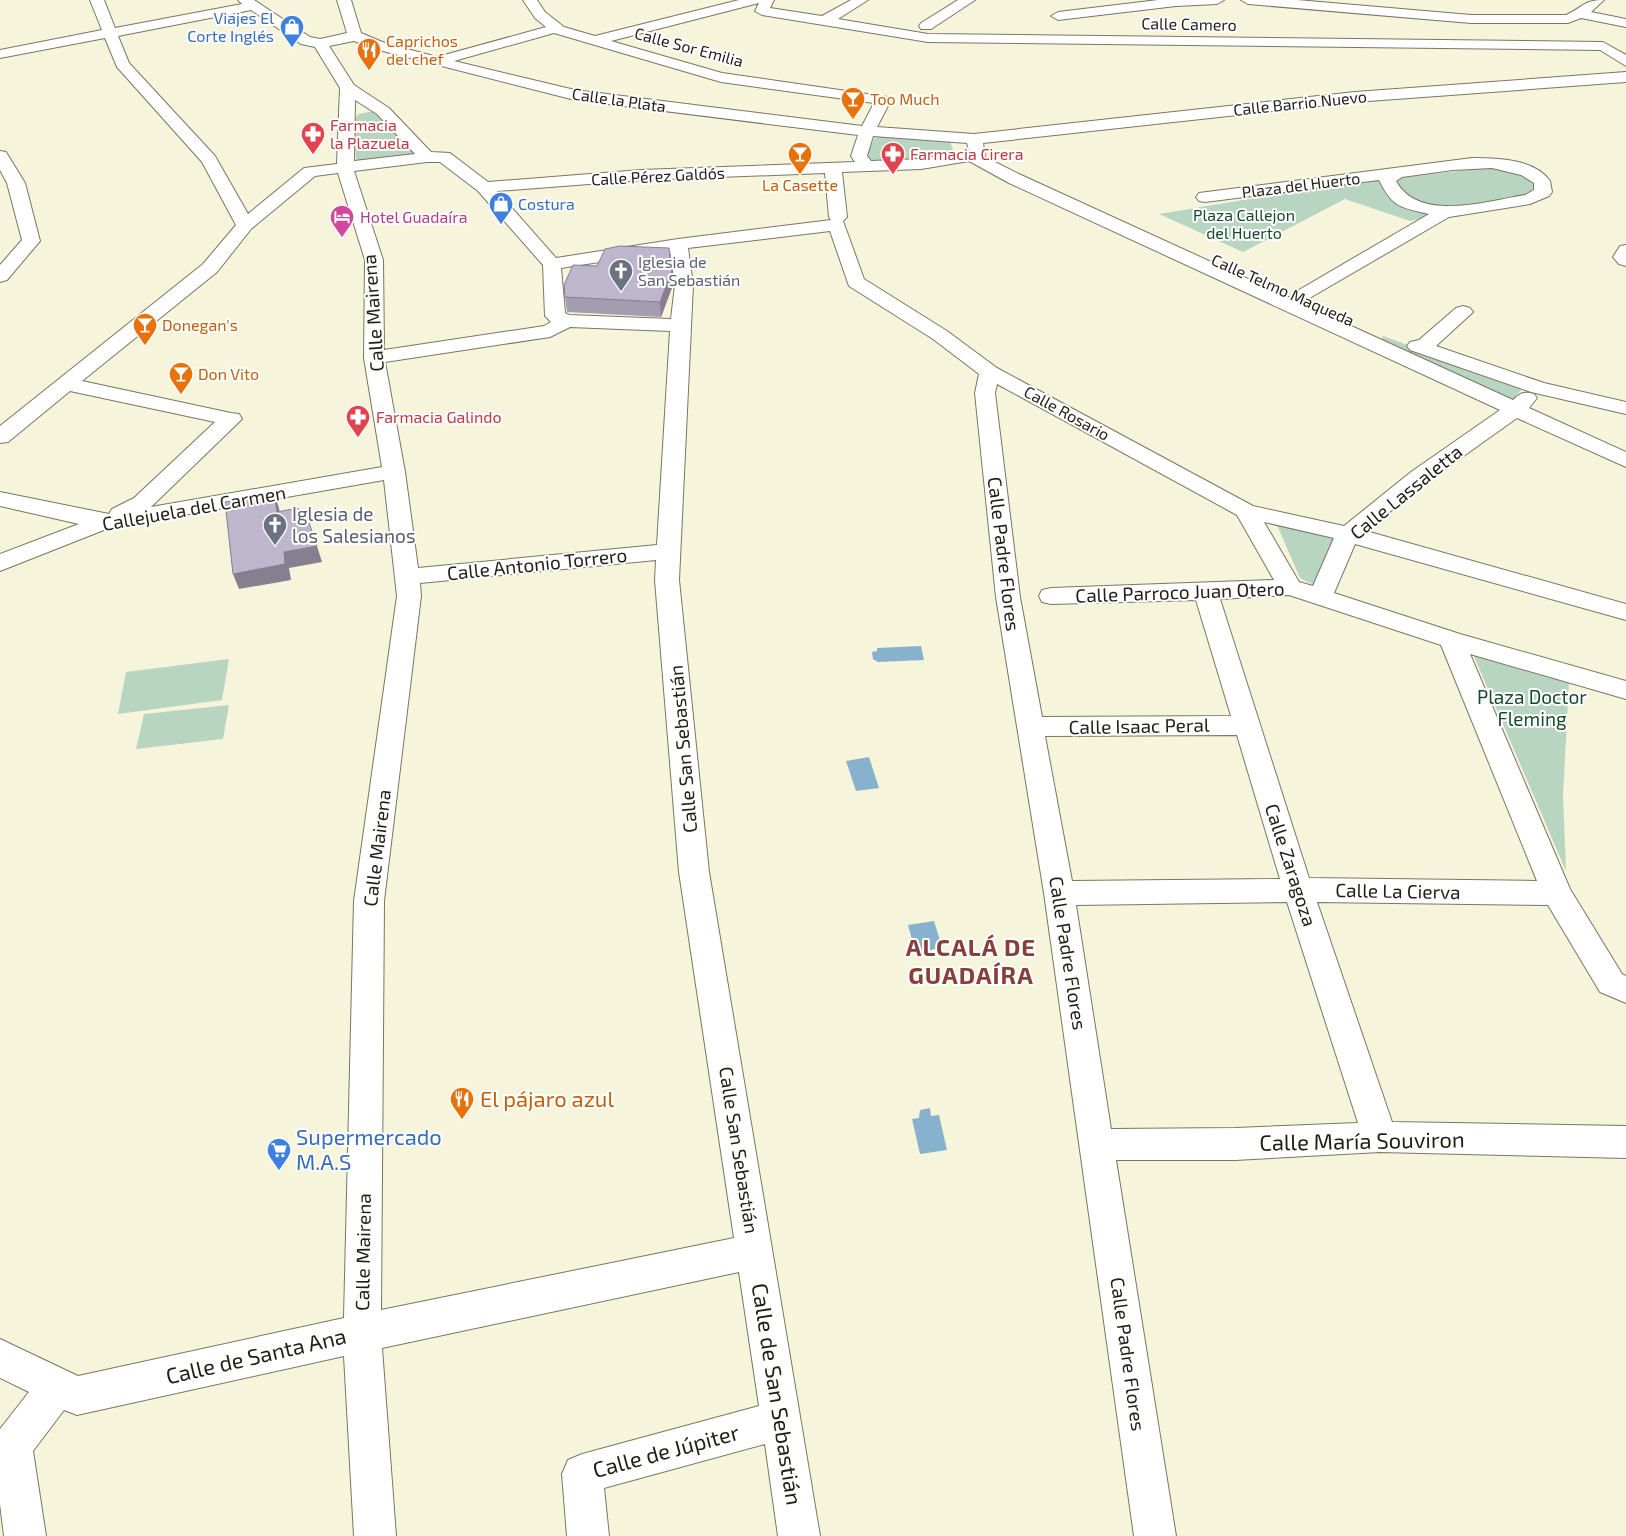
<svg xmlns="http://www.w3.org/2000/svg" width="1626" height="1536" font-family="'Exo 2',sans-serif">
	<rect width="100%" height="100%" fill="#f7f4dc"/>
	<g fill="#b8d5c2">
		<path d="M368,112H375L417,152L411,157L361,162L356,159L354,119L359,114Z"/>
		<path d="M881,135L950,141L955,156L945,160L871,162L865,158L874,139Z"/>
		<path d="M1500,166L1532,178L1538,194L1410,221L1345,199L1243,252L1159,214L1316,188Z"/>
		<path d="M1383,336L1524,387L1510,402L1380,344Z"/>
		<path d="M1277,525L1334,538L1314,585L1300,578Z"/>
		<path d="M1473,654L1569,683L1563,796L1566,871Z"/>
		<path d="M229,659L222,700L118,714L126,672Z"/>
		<path d="M229,705L223,739L136,749L144,714Z"/>
	</g>
	<g fill="#86b2cd">
		<path d="M921,646L924,660L878,662L873,659L872,652L877,651V648Z"/>
		<path d="M869,757L879,788L856,791L846,761Z"/>
		<path d="M934,921L942,947L916,954L908,925Z"/>
		<path d="M930,1108L931,1116L939,1115L947,1150L920,1154L912,1119L919,1118L920,1110Z"/>
	</g>
	<g fill="none" stroke-linecap="round" stroke-linejoin="round">
		<defs>
			<g id="minor">
				<path d="M90,0H104L115,28L242,4L238,0H254L310,37L320,39L347,33L337,0H351L361,33L385,43L437,57L546,27L535,18L523,0H537L545,12L564,27L595,36L739,0H774L770,8L822,16L851,0H868L838,19L928,34L1603,42L1626,55V66L1600,50L928,42L762,15L755,11L759,3L611,41L722,73L888,97L891,100L877,127L974,134L1355,92L1626,72V82L1355,102L983,143L985,157L1021,175L1290,298L1292,294L1429,214C1400,207 1393,208 1379,180L1205,202L1199,201L1196,197L1199,193L1472,158C1497,158 1535,159 1550,181L1552,192L1549,196L1530,204L1449,217L1301,303L1513,400C1520,393 1524,391 1534,394L1537,398L1529,408L1626,452V467L1517,418L1427,482L1366,531L1626,604V620L1355,544L1334,593L1460,634L1626,681V699L1470,654L1570,889L1622,974L1626,976V1003L1600,992L1548,905L1317,902L1392,1122L1626,1126V1158L1380,1152L1235,1160H1116L1176,1536H1134L1044,893L996,597L975,393L979,374L933,339L849,286L830,231L688,248L693,285L679,580L709,872L820,1536H778L765,1444L604,1488L609,1536H567L562,1474L568,1460L582,1454L759,1406L739,1272L382,1348L396,1536H354L344,1356L77,1415L64,1410L33,1451L46,1536H4L0,1504V1429L29,1392L0,1378V1339L78,1376L344,1318L354,901L397,596L384,480L109,528L0,571V554L79,524L0,506V492L109,514L112,509L134,498L215,422L70,391L8,442L0,443V426L203,264L236,225L202,162L117,67L105,38L0,58V50L102,30ZM251,10L301,44L315,47L340,88L337,164L304,168L248,214L215,156L129,63L118,36ZM554,33L721,82L874,103L862,126L575,90L454,61ZM354,41L375,49L575,100L858,135L851,156L855,162L641,170L488,182L450,153L431,152L389,108L354,85L329,46ZM355,100L377,114L415,154L354,161ZM873,136L967,143L969,151L921,159L871,161L867,156ZM969,161L1009,183L1500,410L1411,472L1344,526L1253,506L997,368L947,331L864,279L843,221L847,217L842,172L921,169ZM427,162H440L478,191L543,265L545,316L551,322L544,326L384,350L383,260L354,171ZM1492,168L1521,175L1534,183V190L1525,195C1487,201 1419,223 1396,181L1402,177L1453,170ZM338,173L365,260L364,358L382,467L151,507L242,419L239,414L231,413L82,381L217,272L251,229L315,176ZM825,173L829,217L831,220L678,239L556,258L497,191L641,180ZM670,251L675,285L671,319L569,315L565,313L561,268ZM570,327L670,331L657,545L418,568L405,472L385,362L550,337ZM997,384L1237,515L1274,580L1051,588L1042,590L1039,596L1042,602L1051,604L1196,600L1231,716L1042,717L1020,597L995,393ZM1264,522L1334,538L1313,586L1299,582ZM656,560L655,580L679,872L734,1238L381,1310L384,901L421,596L420,583ZM1289,595L1441,645L1537,881L1309,878L1220,599ZM1237,735L1280,879L1072,881L1045,736ZM1287,902L1358,1123L1235,1128L1111,1129L1076,905Z"/>
				<path d="M958,0H975L931,29H921L919,26L921,23Z"/>
				<path d="M1158,0H1224L1217,4L1176,6L1058,20L1051,16L1058,12Z"/>
				<path d="M1241,0H1297L1471,15H1566C1584,7 1583,0 1604,0L1591,12L1626,19V27L1581,18L1568,23H1471L1248,4Z"/>
				<path d="M0,151L6,152L25,183L40,241L7,280L0,282V265L22,240L7,183L0,170Z"/>
				<path d="M1626,245V266L1619,264L1613,257L1620,246Z"/>
				<path d="M1463,306L1470,308L1473,312L1436,346L1544,383L1626,402V414L1531,392L1410,350L1407,346L1410,342L1419,340L1456,308Z"/>
			</g>
		</defs>
		<use href="#minor" stroke="#7a7661" stroke-width="2"/>
		<use href="#minor" fill="#fff" fill-rule="evenodd"/>
	</g>
	<path fill="#a39daf" d="M597,266L672,271L673,285L661,317L567,312L565,297Z"/>
	<g fill="#857f8f">
		<path d="M672,271L673,285L661,317L660,302Z"/>
		<path d="M274,493L279,508L282,527L277,512Z"/>
		<path d="M317,546L322,562L289,568L291,580L239,589L233,574L284,552Z"/>
	</g>
	<g fill="#beb6cc" stroke="#857f8f">
		<path d="M620,246L669,248L672,271L660,302L565,297L564,285L573,265L597,266L605,249Z"/>
		<path d="M274,493L277,512L298,508L299,515L306,514L317,546L284,552L285,564L233,574L225,502Z"/>
	</g>
	<defs>
		<symbol id="shop-pin" viewBox="-11 -11 22 30"><path d="M0 17L-7.5 6A9.5 9.5 0 1 1 7.5 6Z" fill="#3f7fe0" stroke="#fff"/><path d="M-5-2.5h2.3a2.7 3.5 0 0 1 5.4 0H5L5.5 6h-11ZM-1.5-2.5h3a1.5 2.3 0 0 0-3 0Z" fill="#fff"/></symbol>
		<symbol id="restaurant-pin" viewBox="-11 -11 22 30"><path d="M0 17L-7.5 6A9.5 9.5 0 1 1 7.5 6Z" fill="#e8710a" stroke="#fff"/><path d="M-5-6h1v4h1v-4h1v4h1v-4h1v5L-1.5 .5V6h-2V.5L-5-1ZM5-6V6H3V1.5H1.5Q1.5-4 5-6Z" fill="#fff"/></symbol>
		<symbol id="bar-pin" viewBox="-11 -11 22 30"><path d="M0 17L-7.5 6A9.5 9.5 0 1 1 7.5 6Z" fill="#e8710a" stroke="#fff"/><path d="M-6-5H6L.8 .8V4.5H3.5V6h-7V4.5H-.8V.8Z" fill="#fff"/></symbol>
		<symbol id="pharmacy-pin" viewBox="-11 -11 22 30"><path d="M0 17L-7.5 6A9.5 9.5 0 1 1 7.5 6Z" fill="#e0444e" stroke="#fff"/><path d="M-2-6h4v4h4v4h-4v4h-4v-4h-4v-4h4Z" fill="#fff"/></symbol>
		<symbol id="hotel-pin" viewBox="-11 -11 22 30"><path d="M0 17L-7.5 6A9.5 9.5 0 1 1 7.5 6Z" fill="#d1479c" stroke="#fff"/><path d="M-6-4.5h1.5V1H6V5H4.5V3h-9V5H-6ZM-4 0a1.8 1.8 0 1 1 3.6 0ZM.5 0V-2.5h3Q6-2.5 6 0Z" fill="#fff"/></symbol>
		<symbol id="church-pin" viewBox="-11 -11 22 30"><path d="M0 17L-7.5 6A9.5 9.5 0 1 1 7.5 6Z" fill="#6b7280" stroke="#fff"/><path d="M-1.2-6h2.4v3.5h3.3v2.4h-3.3V6h-2.4V-.1h-3.3v-2.4h3.3Z" fill="#fff"/></symbol>
		<symbol id="supermarket-pin" viewBox="-11 -11 22 30"><path d="M0 17L-7.5 6A9.5 9.5 0 1 1 7.5 6Z" fill="#3f7fe0" stroke="#fff"/><path d="M-6-5.5h2.5l.6 2H6L4.5 2H-2.5L-4.4-4H-6ZM-1.5 3.2a1.3 1.3 0 1 0 .1 0ZM3 3.2a1.3 1.3 0 1 0 .1 0Z" fill="#fff"/></symbol>
	</defs>
	<g fill-rule="evenodd">
		<use href="#shop-pin" x="278" y="13" width="28" height="38"/>
		<use href="#restaurant-pin" x="355" y="36" width="28" height="38"/>
		<use href="#bar-pin" x="839" y="85" width="28" height="38"/>
		<use href="#pharmacy-pin" x="299" y="120" width="28" height="38"/>
		<use href="#bar-pin" x="786" y="140" width="28" height="38"/>
		<use href="#pharmacy-pin" x="879" y="140" width="28" height="38"/>
		<use href="#shop-pin" x="487" y="190" width="28" height="38"/>
		<use href="#hotel-pin" x="328" y="203" width="28" height="38"/>
		<use href="#church-pin" x="607" y="257" width="28" height="38"/>
		<use href="#bar-pin" x="131" y="311" width="28" height="38"/>
		<use href="#bar-pin" x="167" y="360" width="28" height="38"/>
		<use href="#pharmacy-pin" x="344" y="403" width="28" height="38"/>
		<use href="#church-pin" x="261" y="511" width="28" height="38"/>
		<use href="#restaurant-pin" x="448" y="1085" width="28" height="38"/>
		<use href="#supermarket-pin" x="265" y="1136" width="28" height="38"/>
	</g>
	<g text-anchor="middle" stroke-width="4" stroke-linejoin="round" paint-order="stroke">
		<g font-size="16" fill="#366cbe" stroke="#fff" text-anchor="end">
			<text x="274" y="24">Viajes El<tspan x="274" dy="18">Corte Inglés</tspan></text>
			<text x="518" y="210" text-anchor="start">Costura</text>
		</g>
		<g font-size="16" fill="#201f16" stroke="#fff">
			<text transform="translate(1189 24) rotate(1)" y="6">Calle Camero</text>
			<text transform="translate(689 47) rotate(15)" y="6">Calle Sor Emilia</text>
			<text transform="translate(619 100) rotate(8)" y="6">Calle la Plata</text>
			<text transform="translate(1300 103) rotate(-6)" y="6">Calle Barrio Nuevo</text>
			<text transform="translate(658 176) rotate(-3)" y="6">Calle Pérez Galdós</text>
			<text transform="translate(1301 185) rotate(-7)" y="6">Plaza del Huerto</text>
			<text transform="translate(1283 290) rotate(24)" y="6">Calle Telmo Maqueda</text>
			<text transform="translate(1067 413) rotate(29)" y="6">Calle Rosario</text>
		</g>
		<g font-size="16" fill="#c56008" stroke="#fff" text-anchor="start">
			<text x="386" y="47">Caprichos<tspan x="386" dy="18">del chef</tspan></text>
			<text x="870" y="105">Too Much</text>
			<text x="800" y="191" text-anchor="middle">La Casette</text>
			<text x="162" y="331">Donegan's</text>
			<text x="198" y="380">Don Vito</text>
		</g>
		<g font-size="16" fill="#be3a42" stroke="#fff" text-anchor="start">
			<text x="330" y="131">Farmacia<tspan x="330" dy="18">la Plazuela</tspan></text>
			<text x="910" y="160">Farmacia Cirera</text>
			<text x="376" y="423">Farmacia Galindo</text>
		</g>
		<g font-size="16" fill="#164a2f" stroke="#fff">
			<text x="1244" y="221">Plaza Callejon<tspan x="1244" dy="18">del Huerto</tspan></text>
		</g>
		<g font-size="16" fill="#b23c85" stroke="#fff" text-anchor="start">
			<text x="360" y="223">Hotel Guadaíra</text>
		</g>
		<g font-size="16" fill="#5b616d" stroke="#fff" text-anchor="start">
			<text x="638" y="268">Iglesia de<tspan x="638" dy="18">San Sebastián</tspan></text>
		</g>
		<g font-size="19" fill="#201f16" stroke="#fff">
			<text transform="translate(373 313) rotate(-94)" y="7">Calle Mairena</text>
			<text transform="translate(1406 492) rotate(-39)" y="7">Calle Lassaletta</text>
			<text transform="translate(194 508) rotate(-10)" y="7">Callejuela del Carmen</text>
			<text transform="translate(1004 554) rotate(83)" y="7">Calle Padre Flores</text>
			<text transform="translate(537 564) rotate(-6)" y="7">Calle Antonio Torrero</text>
			<text transform="translate(1180 592) rotate(-2)" y="7">Calle Parroco Juan Otero</text>
			<text transform="translate(1139 726) rotate(-1)" y="7">Calle Isaac Peral</text>
			<text transform="translate(683 749) rotate(-95)" y="7">Calle San Sebastián</text>
			<text transform="translate(377 848) rotate(-83)" y="7">Calle Mairena</text>
			<text transform="translate(1291 865) rotate(72)" y="7">Calle Zaragoza</text>
			<text transform="translate(1398 891) rotate(1)" y="7">Calle La Cierva</text>
			<text transform="translate(1068 953) rotate(81)" y="7">Calle Padre Flores</text>
			<text transform="translate(739 1150) rotate(81)" y="7">Calle San Sebastián</text>
			<text transform="translate(363 1252) rotate(-89)" y="7">Calle Mairena</text>
			<text transform="translate(1128 1354) rotate(82)" y="7">Calle Padre Flores</text>
		</g>
		<g font-size="19" fill="#5b616d" stroke="#fff" text-anchor="start">
			<text x="292" y="521">Iglesia de<tspan x="292" dy="22">los Salesianos</tspan></text>
		</g>
		<g font-size="19" fill="#164a2f" stroke="#fff">
			<text x="1532" y="704">Plaza Doctor<tspan x="1532" dy="22">Fleming</tspan></text>
		</g>
		<g font-size="22" fill="#c56008" stroke="#fff" text-anchor="start">
			<text x="480" y="1107">El pájaro azul</text>
		</g>
		<g font-size="22" fill="#366cbe" stroke="#fff" text-anchor="start">
			<text x="296" y="1145">Supermercado<tspan x="296" dy="25">M.A.S</tspan></text>
		</g>
		<g font-size="22" fill="#201f16" stroke="#fff">
			<text transform="translate(1362 1141) rotate(-1)" y="8">Calle María Souviron</text>
			<text transform="translate(256 1356) rotate(-13)" y="8">Calle de Santa Ana</text>
			<text transform="translate(777 1394) rotate(81)" y="8">Calle de San Sebastián</text>
			<text transform="translate(666 1451) rotate(-15)" y="8">Calle de Júpiter</text>
		</g>
		<g font-size="24" font-weight="bold" letter-spacing="1" fill="#873f3a" stroke="#fff">
			<text x="971" y="956">ALCALÁ DE<tspan x="971" dy="28">GUADAÍRA</tspan></text>
		</g>
	</g>
</svg>
